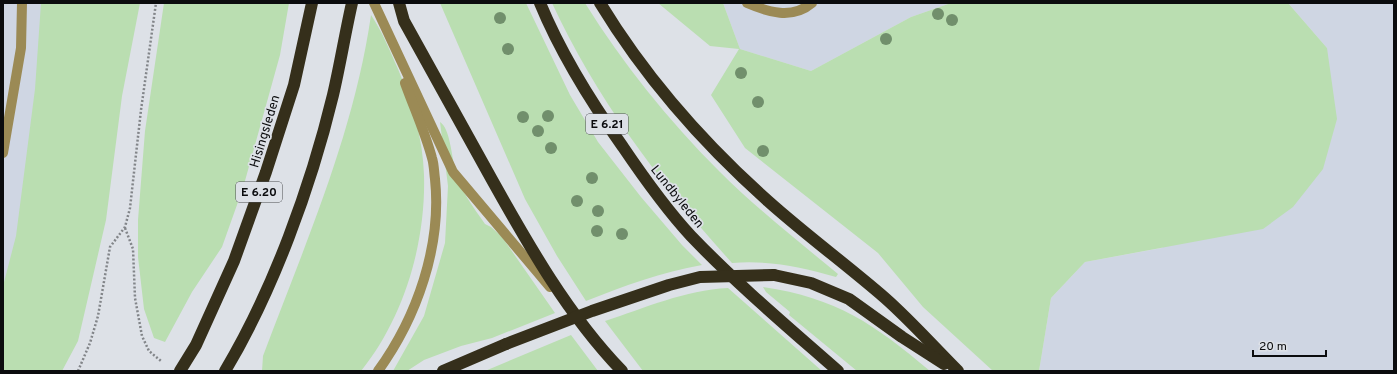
<svg xmlns="http://www.w3.org/2000/svg" width="1397" height="374" font-family="Overpass,sans-serif">
	<rect width="100%" height="100%" fill="#dde1e7"/>
	<g fill="#cfd6e3">
		<path d="M3,3H119L3,371Z"/>
		<path d="M723,3H951L911,17L811,71L740,49Z"/>
		<path d="M1288,3H1394V371H1039L1051,298L1085,262L1162,248L1327,48Z"/>
	</g>
	<g fill="#badeb1">
		<path d="M41,3H140L122,96L106,220L78,341L62,371H3V286L16,236L35,89Z"/>
		<path d="M164,3H289L280,55L243,188L222,247L192,292L165,342L154,338L144,309L138,257V220L145,131Z"/>
		<path d="M440,3H526L570,95L598,142L641,197L682,245L702,265C662,272 624,286 586,301L557,256L525,199Z"/>
		<path d="M552,3H585C623,64 668,120 719,171C756,208 798,241 838,274L836,277C802,267 768,260 732,263C661,184 597,100 552,3Z"/>
		<path d="M658,3H723L740,49L811,71L911,17L951,3H1288L1327,48L1337,119L1323,169L1293,207L1263,229L1085,262L1051,298L1039,371H993L923,307L878,253L745,148L711,95L739,49L710,46Z"/>
		<path d="M371,15C382,31 390,51 398,69C412,103 423,138 424,175C426,243 404,318 361,371H262L263,356C305,244 354,134 371,15Z"/>
		<path d="M440,122C450,128 452,158 455,169C459,189 474,208 485,224L491,227L502,237L555,313L492,338L461,346L424,360L407,371H393L424,316L445,243L448,186Z"/>
		<path d="M763,287C837,298 874,324 930,371H857L789,315L790,312L766,292Z"/>
		<path d="M728,288L822,371H643L605,321C645,308 685,290 728,288Z"/>
		<path d="M571,335L598,371H485Z"/>
	</g>
	<g fill="none" stroke-linecap="round" stroke-linejoin="round">
		<g stroke="#828589" stroke-width="2.5" stroke-dasharray="2 2" stroke-linecap="butt">
			<path d="M125,228L133,249L135,298L142,336L149,351L161,361"/>
			<path d="M78,371L90,343L98,316L110,247L125,227L130,208L141,110L156,3"/>
		</g>
		<g stroke="#9b8a55" stroke-width="10">
			<path d="M374,3L453,172L550,287"/>
			<path d="M747,3C768,12 792,20 812,3"/>
			<path d="M3,153L21,48L22,3"/>
			<path d="M378,371C417,317 442,246 435,179C434,172 434,164 432,158C425,132 414,108 405,83"/>
		</g>
		<g stroke="#352f1b" stroke-width="12">
			<path d="M399,3L404,21C433,73 462,125 491,178C529,246 568,315 622,371"/>
			<path d="M540,3C561,54 591,102 623,147C644,178 666,209 691,236C737,284 788,327 838,371"/>
			<path d="M600,3C645,77 704,144 768,201C806,235 847,265 885,298C911,321 934,347 958,371"/>
			<path d="M774,275L811,283L849,299L902,337L944,364"/>
			<path d="M180,371L196,345L234,261L266,172L294,85L312,3"/>
			<path d="M225,371C273,291 311,186 333,95C340,65 345,34 352,3"/>
			<path d="M443,371L506,344"/>
		</g>
		<path stroke="#352f1b" stroke-width="12" d="M506,344L592,311L669,285L700,277L774,275"/>
	</g>
	<g fill="#718f6c">
		<circle cx="938" cy="14" r="6"/>
		<circle cx="500" cy="18" r="6"/>
		<circle cx="952" cy="20" r="6"/>
		<circle cx="886" cy="39" r="6"/>
		<circle cx="508" cy="49" r="6"/>
		<circle cx="741" cy="73" r="6"/>
		<circle cx="758" cy="102" r="6"/>
		<circle cx="548" cy="116" r="6"/>
		<circle cx="523" cy="117" r="6"/>
		<circle cx="538" cy="131" r="6"/>
		<circle cx="551" cy="148" r="6"/>
		<circle cx="763" cy="151" r="6"/>
		<circle cx="592" cy="178" r="6"/>
		<circle cx="577" cy="201" r="6"/>
		<circle cx="598" cy="211" r="6"/>
		<circle cx="597" cy="231" r="6"/>
		<circle cx="622" cy="234" r="6"/>
	</g>
	<g text-anchor="middle" stroke-width="3.5" stroke-linejoin="round" paint-order="stroke">
		<g fill="#dde1e7" stroke="#4a4c4f" stroke-width="1">
			<rect x="586" y="114" width="42" height="20" rx="3"/>
			<rect x="236" y="182" width="46" height="20" rx="3"/>
		</g>
		<g font-size="12" font-weight="bold" fill="#0b0c0e">
			<text x="607" y="128">E 6.21</text>
			<text x="259" y="196">E 6.20</text>
		</g>
		<g font-size="13" fill="#0b0c0e" stroke="#dde1e7">
			<text transform="translate(264 131) rotate(-73)" y="5">Hisingsleden</text>
			<text transform="translate(678 196) rotate(51)" y="5">Lundbyleden</text>
		</g>
	</g>
	<rect width="1397" height="374" fill="none" stroke="#0b0c0e" stroke-width="8"/>
	<path d="M1253 350v6h73v-6" fill="none" stroke="#0b0c0e" stroke-width="2"/>
	<text x="1259" y="350" font-size="12" fill="#0b0c0e" stroke="#dde1e7" stroke-width="3" paint-order="stroke">20 m</text>
</svg>
